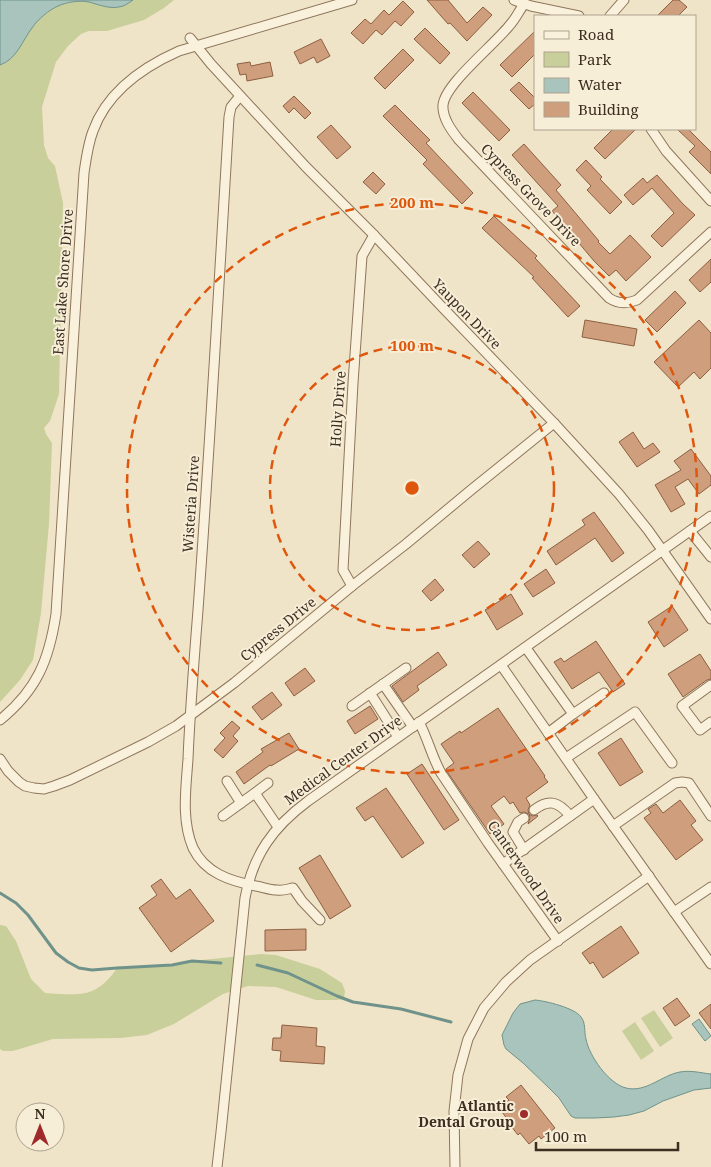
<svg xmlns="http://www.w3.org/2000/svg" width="711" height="1167" font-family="'Noto Serif',serif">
	<rect width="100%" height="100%" fill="#f0e4c8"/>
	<g fill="#c9cf9b">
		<path d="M133,0H174L164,8L144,20L107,31H89L81,34L68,46L56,62L42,107L44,145L48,158L55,166L63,203L59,394L50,421L44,428L46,434L52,443L49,524L41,613L33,660L20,680L0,702V65C17,59 22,41 32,28C38,19 49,10 58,6C67,2 80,0 89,2C100,5 111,10 123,6C126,5 130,2 133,0Z"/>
		<path d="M0,925L6,926L16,941L31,979L45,993C79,995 96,999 117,968L172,965L192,961L261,954L276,955L320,969L342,983L345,991L344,999L336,1000H316L276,987L248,986L223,994L174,1024L147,1035L121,1038L53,1039L13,1051H3L0,1049Z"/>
		<path d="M654,1010L673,1038L660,1047L641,1018Z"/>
		<path d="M635,1022L654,1051L641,1060L622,1031Z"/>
	</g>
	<g fill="#a9c4bc" stroke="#6f938a">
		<path d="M0,0H133C130,2 126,5 123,6C111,10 100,5 89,2C80,0 67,2 58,6C49,10 38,19 32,28C22,41 17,59 0,65Z"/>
		<path d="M535,1000C546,1001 575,1008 581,1017C586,1023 584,1032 586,1039C589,1056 609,1084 626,1088C646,1093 662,1075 680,1072C691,1070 701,1073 711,1074V1088L694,1090L663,1101L644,1111L629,1115L614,1117L595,1118H575L571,1116L559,1098L548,1087L523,1063L506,1049L504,1045L502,1035L513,1013L520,1004Z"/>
		<path d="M699,1019L711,1036L705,1041L692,1024Z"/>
	</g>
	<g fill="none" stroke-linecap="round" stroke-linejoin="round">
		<g stroke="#6f938a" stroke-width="3">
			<path d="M0,893L16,903L28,915L56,953L68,962L79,968L92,970L117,968L172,965L192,961L221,963"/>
			<path d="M257,965L288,973L337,996L353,1002L401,1009L451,1022"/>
		</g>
	</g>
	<g fill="#cf9f7d" stroke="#8d5f41">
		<path d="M427,0H448L467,23L483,7L492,15L467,41L450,23L448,24Z"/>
		<path d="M673,0H679L687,7L678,16H657Z"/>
		<path d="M403,1L414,12L401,26L395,21L382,35L376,30L363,44L351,33L365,19L371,24L384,10L389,15Z"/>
		<path d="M425,28L450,53L440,64L414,39Z"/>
		<path d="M535,31V54L512,77L500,65Z"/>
		<path d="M321,39L330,56L317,63L314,57L300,64L294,52Z"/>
		<path d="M403,49L414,60L385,89L374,78Z"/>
		<path d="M250,62L251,66L270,62L273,76L247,81L246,74L240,75L237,64Z"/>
		<path d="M519,82L535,98V104L529,109L510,90Z"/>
		<path d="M473,92L510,130L499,141L462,103Z"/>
		<path d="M294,96L311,113L305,119L294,108L289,113L283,106Z"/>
		<path d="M395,105L430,140L426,143L473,193L462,204L423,164L427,160L383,116Z"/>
		<path d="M331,125L351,147L337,159L317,137Z"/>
		<path d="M613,129H636L605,159L594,148Z"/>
		<path d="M677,129H688L711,152V174L689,152L695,146Z"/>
		<path d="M524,144L561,185L556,190L599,241L598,242L610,254L630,235L651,257L626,281L616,270L609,276L594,261L552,211L558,206L512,155Z"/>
		<path d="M586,160L602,177L600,179L622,202L610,214L587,190L591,186L576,170Z"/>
		<path d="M373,172L385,184L376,194L363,182Z"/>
		<path d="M657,175L683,204L695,215L662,247L651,236L674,213L652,188L633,205L624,195L643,178L647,183Z"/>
		<path d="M494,216L537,256L535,258L580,306L568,317L532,278L534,277L482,228Z"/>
		<path d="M711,259V282L700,292L689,280Z"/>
		<path d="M675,291L686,303L657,332L645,320Z"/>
		<path d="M585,320L637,329L634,346L582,337Z"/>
		<path d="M699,320L711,333V368L700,379L694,372L678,387L654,362Z"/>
		<path d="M633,432L644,449L653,443L660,452L637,467L619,442Z"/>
		<path d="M691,449L711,476V485L699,494L688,479L675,487L685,504L671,512L655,485L681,470L674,461Z"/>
		<path d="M594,512L624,553L612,562L595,538L556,565L547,551L585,525L582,520Z"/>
		<path d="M478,541L490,554L474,568L462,555Z"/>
		<path d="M546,569L555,583L533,597L524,584Z"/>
		<path d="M435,579L444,590L431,601L422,591Z"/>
		<path d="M511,594L523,614L497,630L485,610Z"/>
		<path d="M672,606L688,630L664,647L648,622Z"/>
		<path d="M596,641L625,684L613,692L599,672L572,689L554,662L561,658L564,662Z"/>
		<path d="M438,652L447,665L417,686L419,690L403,702L392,686Z"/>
		<path d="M700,654L711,671V679L707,680L683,697L668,674Z"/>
		<path d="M305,668L315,681L294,696L285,683Z"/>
		<path d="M272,692L282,705L262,720L252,707Z"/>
		<path d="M370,706L378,719L355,734L347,721Z"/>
		<path d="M498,708L545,776L544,777L548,782L526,798L530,805L528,810L529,814L532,816L537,815L538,816L528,824L530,818L529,814L524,812L520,813L513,802L510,804L504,796L491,806L504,824L490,834L446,770V769L454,763L441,744L460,731L461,733Z"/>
		<path d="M232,721L240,728L233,736L238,741L223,758L214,750L225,738L220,733Z"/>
		<path d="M289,733L299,749L271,766L270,765L244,784L236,772L263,752L261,749Z"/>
		<path d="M621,738L643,772L620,786L598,753Z"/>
		<path d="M422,764L459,820L444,830L407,774Z"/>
		<path d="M386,788L424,843L402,858L373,816L365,821L356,808Z"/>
		<path d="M680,800L696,821L691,825L703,840L676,860L644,818L651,813L648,809L656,804L663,813Z"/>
		<path d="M320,855L351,906L330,919L299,868Z"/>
		<path d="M161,879L176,899L190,889L214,921L171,952L139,908L157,895L151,886Z"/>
		<path d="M621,926L639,953L603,978L593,962L590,964L582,953Z"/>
		<path d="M306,929V950L265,951V930Z"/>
		<path d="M677,998L690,1016L675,1026L663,1008Z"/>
		<path d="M711,1004V1029L699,1013Z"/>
		<path d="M282,1025L317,1028L316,1046L325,1047L324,1064L280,1061L281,1051L272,1050L273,1038H281Z"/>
		<path d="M521,1085L555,1128L541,1139L539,1136L529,1144L520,1133L518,1135L507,1121L508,1120L499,1108L509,1100L506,1097Z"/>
	</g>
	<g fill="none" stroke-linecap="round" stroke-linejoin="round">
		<defs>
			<g id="minor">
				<path d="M514,0L531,6L579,16"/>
				<path d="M524,4C519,11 515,20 509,26C494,45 445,84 443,105C442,118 452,131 459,140L609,298C618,304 627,304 637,300L711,232"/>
				<path d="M610,16L624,0"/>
				<path d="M190,38L211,64L306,167L374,235L444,309L554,423L619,494L648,530L711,619"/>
				<path d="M240,96L231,107L229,117C219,281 210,446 198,610C194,660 190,710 188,759C186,788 181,820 193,848C205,873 230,881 256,886C262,887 270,890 277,890C282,891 288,889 293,888L302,901L320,920"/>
				<path d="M651,129L666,151L711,201"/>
				<path d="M690,531L711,557"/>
				<path d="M352,586L343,570L353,383L362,256L374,235"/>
				<path d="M526,648L573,714L548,733"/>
				<path d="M501,665L594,799L711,964"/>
				<path d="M383,684L413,727"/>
				<path d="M711,685L682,706L700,730L711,722"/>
				<path d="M370,693L398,737"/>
				<path d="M352,706L406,668"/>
				<path d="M573,714L604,693"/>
				<path d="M0,720C37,690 49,660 56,614L84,173C86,159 88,144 93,131C107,92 143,67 179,51L352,0"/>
				<path d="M419,722C428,739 432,757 441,773L488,843L558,941"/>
				<path d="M566,758L635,712L672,763"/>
				<path d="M0,759L8,771L19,782L25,786L34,788L44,789L54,786L70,780L148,742L176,726L234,683L352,586L406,544L471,490L554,423"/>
				<path d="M227,781L241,803L255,793L278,827"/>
				<path d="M255,793L268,783"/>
				<path d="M534,810C549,798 559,802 570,816"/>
				<path d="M223,816L241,803"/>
				<path d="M524,818L518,822L513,832L524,850"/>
				<path d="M613,826L675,783L682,782L689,783L711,816"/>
				<path d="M503,864L594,799"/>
				<path d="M674,912L711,887"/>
				<path d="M217,1167L221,1132L245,898C253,855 273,827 308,801L711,516"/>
				<path d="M455,1167L454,1111L458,1075L468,1039L484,1008L506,982L530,960L649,876"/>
			</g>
		</defs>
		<use href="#minor" stroke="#8d765c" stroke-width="11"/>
		<use href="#minor" stroke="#faf1dc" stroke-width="9"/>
	</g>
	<g fill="none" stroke="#df570d" stroke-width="2.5" stroke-dasharray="9 6">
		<circle cx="412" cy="488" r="142"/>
		<circle cx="412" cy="488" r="285"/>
	</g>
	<circle fill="#9e2a2b" stroke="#f7eed8" stroke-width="2" cx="524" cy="1114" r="5"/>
	<g text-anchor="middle" stroke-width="4" stroke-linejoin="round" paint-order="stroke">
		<g font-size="14" fill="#3d2e20" stroke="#f7eed8">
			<text transform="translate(531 195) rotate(46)" y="5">Cypress Grove Drive</text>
			<text transform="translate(63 282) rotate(-86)" y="5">East Lake Shore Drive</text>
			<text transform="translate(467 314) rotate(46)" y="5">Yaupon Drive</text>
			<text transform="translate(338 409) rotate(-86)" y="5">Holly Drive</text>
			<text transform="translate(191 504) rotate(-86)" y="5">Wisteria Drive</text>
			<text transform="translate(278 629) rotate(-39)" y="5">Cypress Drive</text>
			<text transform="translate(343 760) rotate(-36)" y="5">Medical Center Drive</text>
			<text transform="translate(526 872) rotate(55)" y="5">Canterwood Drive</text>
		</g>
		<g font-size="14" font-weight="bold" fill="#3d2e20" stroke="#f7eed8" text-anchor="end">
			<text x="514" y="1111">Atlantic<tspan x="514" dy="16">Dental Group</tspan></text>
		</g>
	</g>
	<circle cx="412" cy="488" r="8" fill="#df570d" stroke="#f7eed8" stroke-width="2.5"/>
	<g font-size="15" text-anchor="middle" font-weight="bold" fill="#df570d" stroke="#f7eed8" stroke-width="4" stroke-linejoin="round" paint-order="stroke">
		<text x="412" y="208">200 m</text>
		<text x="412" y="351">100 m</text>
	</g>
	<rect x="534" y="15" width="162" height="115" fill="#f7eed8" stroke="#ada18e"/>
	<rect x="544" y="31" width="25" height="8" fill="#faf1dc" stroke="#ada18e"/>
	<text x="578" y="40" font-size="15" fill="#3d2e20">Road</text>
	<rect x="544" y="52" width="25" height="15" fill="#c9cf9b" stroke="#ada18e"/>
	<text x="578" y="65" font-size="15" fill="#3d2e20">Park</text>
	<rect x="544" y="78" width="25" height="15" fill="#a9c4bc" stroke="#ada18e"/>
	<text x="578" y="90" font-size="15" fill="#3d2e20">Water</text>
	<rect x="544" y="102" width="25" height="15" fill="#cf9f7d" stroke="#ada18e"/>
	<text x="578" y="115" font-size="15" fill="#3d2e20">Building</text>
	<g transform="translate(40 1127)"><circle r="24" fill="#f7eed8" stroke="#ada18e"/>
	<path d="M0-4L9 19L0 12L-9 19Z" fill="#9e2a2b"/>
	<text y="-8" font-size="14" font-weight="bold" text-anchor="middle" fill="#3d2e20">N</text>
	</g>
	<path d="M536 1142v8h142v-8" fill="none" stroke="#3d2e20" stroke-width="2.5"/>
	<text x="544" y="1142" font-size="15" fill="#3d2e20" stroke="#f7eed8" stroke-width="4" paint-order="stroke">100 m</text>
</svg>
